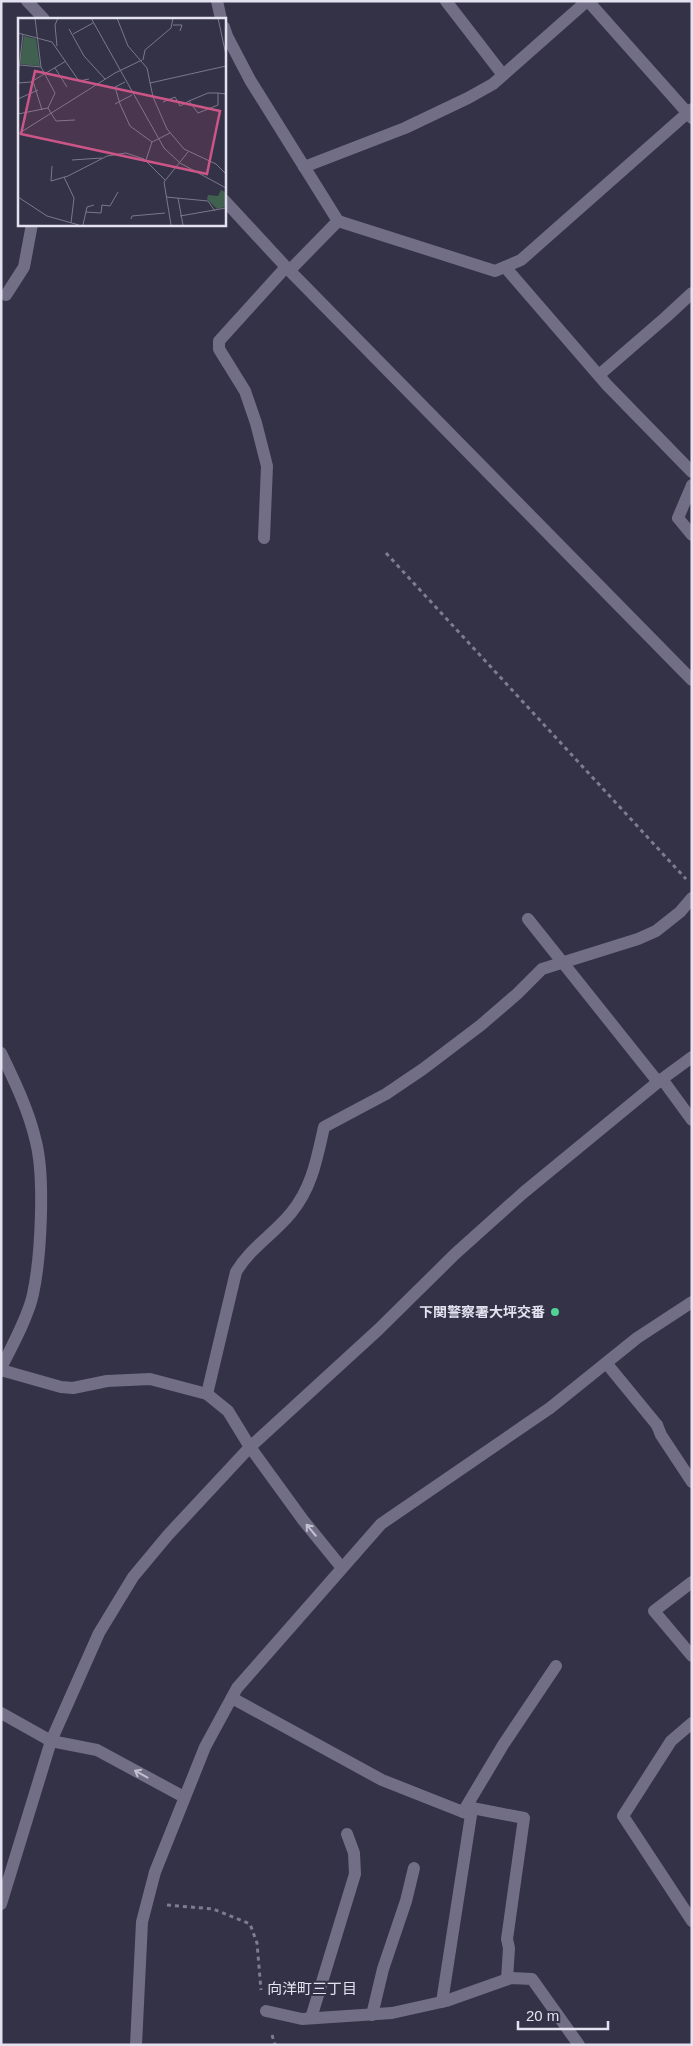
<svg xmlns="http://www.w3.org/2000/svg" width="693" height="2046" font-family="Arial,'Noto Sans JP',sans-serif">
	<rect width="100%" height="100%" fill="#343246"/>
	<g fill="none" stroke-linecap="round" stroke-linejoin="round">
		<g stroke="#7e7c8e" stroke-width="3" stroke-dasharray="4 4" stroke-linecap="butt">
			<path d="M386,553L686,879"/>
			<path d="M167,1905L213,1909L250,1924L257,1943L261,1990"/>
			<path d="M272,2035L275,2045"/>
		</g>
		<g stroke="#716e86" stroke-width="12">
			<path d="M505,267L607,385L692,472"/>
			<path d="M6,295L24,267L32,224"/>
			<path d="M662,1079L692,1120"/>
			<path d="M607,1364L657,1425"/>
			<path d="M232,1698L382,1780L463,1812L503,1745L556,1666"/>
			<path d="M467,1807L524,1818L507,1939L509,1948L507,1979"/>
			<path d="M442,2002L471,1815L463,1812"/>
			<path d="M266,2011L302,2019L392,2013L446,2001L511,1978L532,1979L579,2045"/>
			<path d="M372,2015L383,1969L406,1901L414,1868"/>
			<path d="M311,2018L355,1874L354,1853L347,1834"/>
		</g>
		<g stroke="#716e86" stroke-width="12">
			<path d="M27,1L44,19"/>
			<path d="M217,1L221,19"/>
			<path d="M446,1L503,75"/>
			<path d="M588,1L692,118"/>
			<path d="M224,27L227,36L250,80L338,221"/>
			<path d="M304,167L405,128L468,98L493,84L587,1"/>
			<path d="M224,200L286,267L692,680"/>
			<path d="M290,270L338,221L495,271L521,260L692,109"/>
			<path d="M599,375L666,317L692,293"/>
			<path d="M692,485L678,518L692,535"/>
			<path d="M264,538L267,466L256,423L245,391L219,349V341L286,267"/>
			<path d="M528,919L658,1082"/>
			<path d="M1,1053C15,1082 29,1111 36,1142C45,1178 41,1257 33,1294C29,1315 11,1348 1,1368"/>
			<path d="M1,1370L61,1387L73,1388L107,1381L150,1379L207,1394L228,1411L250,1447L303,1520L342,1568"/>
			<path d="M207,1394L236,1272C250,1248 274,1234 291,1213C312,1188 317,1158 324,1127L386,1094L423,1069L481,1025L517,994L542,969L638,939L656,931L680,912L692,898"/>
			<path d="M657,1425L661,1435L692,1482"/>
			<path d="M692,1582L654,1611L692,1656"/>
			<path d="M692,1723L671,1741L623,1816L692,1921"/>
			<path d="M51,1741L97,1750L184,1797"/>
			<path d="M136,2045L142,1922L155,1872L205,1747L237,1688L381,1524L550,1408L637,1338L692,1302"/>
		</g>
		<g stroke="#716e86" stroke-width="12">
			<path d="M1,1713L51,1741"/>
			<path d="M1,1904L51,1741L99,1633L133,1577L168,1535L250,1447L379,1329L455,1254L523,1193L658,1082L692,1057"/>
		</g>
	</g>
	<defs><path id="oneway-shaft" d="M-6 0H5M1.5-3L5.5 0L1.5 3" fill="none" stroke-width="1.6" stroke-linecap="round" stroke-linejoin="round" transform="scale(1.25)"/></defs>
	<g stroke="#c2bfd0">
		<use href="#oneway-shaft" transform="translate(311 1530) rotate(-130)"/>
		<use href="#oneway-shaft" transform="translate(141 1774) rotate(-151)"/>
	</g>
	<circle fill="#51d398" stroke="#343246" stroke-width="2" cx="555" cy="1312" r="5"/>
	<g text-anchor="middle" stroke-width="4" stroke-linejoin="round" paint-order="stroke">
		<g font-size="14" font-weight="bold" fill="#e4e2f0" stroke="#343246" text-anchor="end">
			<text x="545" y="1317">下関警察署大坪交番</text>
		</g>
		<g font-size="15" fill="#e4e2f0" stroke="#343246">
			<text x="312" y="1994">向洋町三丁目</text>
		</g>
	</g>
	<g transform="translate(18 18)">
		<rect width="208" height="208" fill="#343246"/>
		<path d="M6,18L18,21L22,48L2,46ZM203,172L207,174V189L199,191L189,181L190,177L200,178Z" fill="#416150"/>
		<path fill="none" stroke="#7a788a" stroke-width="1" d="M17,0L23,49L37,75L30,90L33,95M73,0L146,130L162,145L208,170M99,0L110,28L129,50L135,79L149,111L166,131L198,146L208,156M200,0L208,37M155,7H164L162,13M51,11L66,38L87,61M0,15L34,24L61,63L71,61M55,16L75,5M39,28L37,7L40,0M125,42L127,32L153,10L155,0M2,47L23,49M37,50L49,69M0,59L5,16M15,63L24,92M107,64L97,69L102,86L112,108L134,124M0,65L13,64L48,43M132,65L208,48M200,75V87L180,95L171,83L190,75H200L208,76M0,81L20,72M145,84L157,79L162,88L171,83M97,86L114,77M33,95L38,103L57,102M0,96L30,90M0,116L97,55L124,42M54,142L84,140M128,142L134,124L152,115M34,148L33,163L50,158L89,138L108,135L126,141L147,162M46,159L56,180L53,205M0,179L29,198L61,207M148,179L190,183L197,193M160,180L165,207M68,194L83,195L84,187L92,188L100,174M162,198L208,190M113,201L114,198L147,195M65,207L69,189L76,187M153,207L146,164L170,134"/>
		<path fill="#c58" fill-opacity="0.15" stroke="#c58" stroke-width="2.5" d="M17,53L202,93L189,156L3,116Z"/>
		<rect width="208" height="208" fill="none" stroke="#e4e2f0" stroke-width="2.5"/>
	</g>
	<rect width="693" height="2046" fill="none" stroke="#e4e2f0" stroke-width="5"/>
	<path d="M518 2021v8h90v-8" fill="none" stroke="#e4e2f0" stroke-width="2.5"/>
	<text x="526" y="2021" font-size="15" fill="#e4e2f0" stroke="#343246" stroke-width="4" paint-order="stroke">20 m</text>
</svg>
